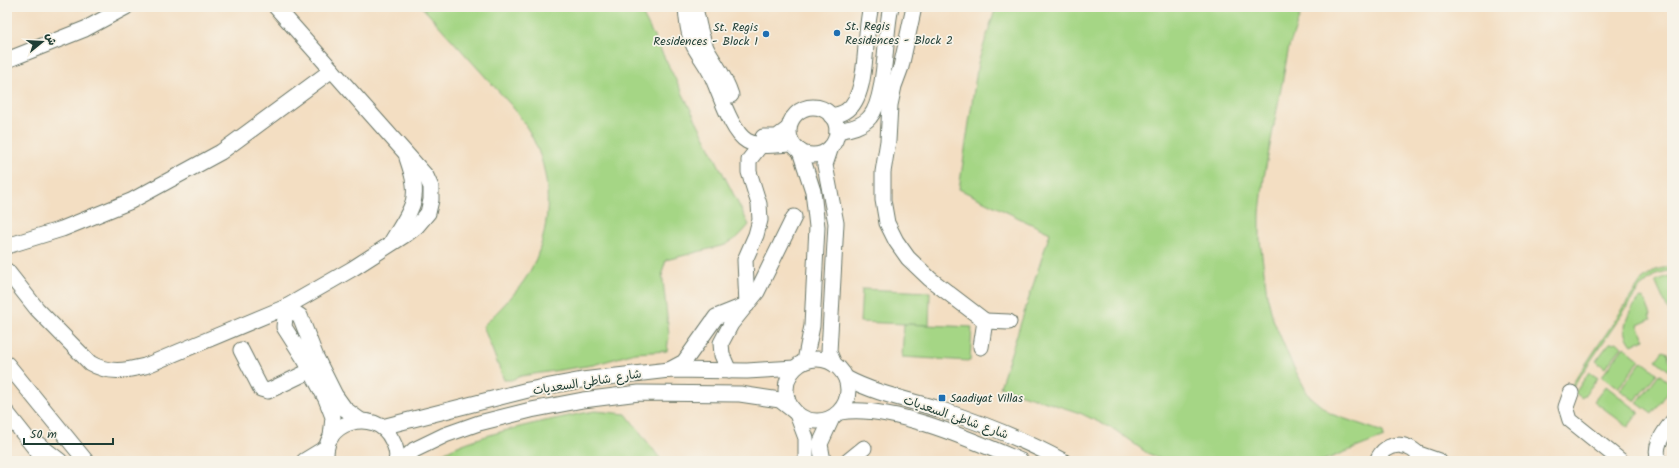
<svg xmlns="http://www.w3.org/2000/svg" width="1679" height="468" font-family="Kalam,'Playpen Sans Arabic',sans-serif">
	<rect width="100%" height="100%" fill="#f7f3e8"/>
	<filter id="ink" filterUnits="userSpaceOnUse"><feTurbulence type="fractalNoise" baseFrequency=".025" numOctaves="2"/><feDisplacementMap in="SourceGraphic" scale="8" xChannelSelector="R" yChannelSelector="G"/><feConvolveMatrix kernelMatrix="1 2 1 2 8 2 1 2 1" color-interpolation-filters="sRGB"/></filter>
	<filter id="wash" filterUnits="userSpaceOnUse"><feTurbulence type="fractalNoise" baseFrequency=".012" numOctaves="4" result="noise"/><feDisplacementMap in="SourceGraphic" scale="16" xChannelSelector="R" yChannelSelector="G"/><feGaussianBlur stdDeviation="0.9" result="paint"/><feColorMatrix in="noise" values="0 0 0 0 0 0 0 0 0 0 0 0 0 0 0 0 0 1.4 0 .05"/><feComposite in="paint" operator="in"/></filter>
	<g filter="url(#wash)">
		<rect width="100%" height="100%" fill="#f3dec2"/>
		<g fill="#a5d685" stroke="#628a5c">
			<path d="M422,7H639L749,225L738,237L725,245L666,260L662,272L669,334L667,351L635,353L593,365L521,376L511,380H504L483,326C500,309 517,293 529,273C551,234 554,181 534,141C528,128 520,116 511,105Z"/>
			<path d="M996,7H1303L1289,47L1264,177L1260,213V240L1267,295L1273,319L1292,364L1309,396L1331,414L1383,432L1384,437L1322,461H1166L1147,453L1115,430L1080,413L1000,387L1050,233L959,189L978,63Z"/>
			<path d="M1672,265V270L1656,274L1639,289L1571,390L1569,389L1642,280L1656,270Z"/>
			<path d="M1672,275V309L1668,310L1655,281Z"/>
			<path d="M862,289L930,292L929,325L860,322Z"/>
			<path d="M1642,298L1645,300L1651,315L1649,316L1651,319L1638,325L1644,339L1632,345C1618,328 1628,314 1639,299Z"/>
			<path d="M904,324L972,327L970,361L902,357Z"/>
			<path d="M1617,342L1622,347L1605,368L1596,361L1608,345L1610,343Z"/>
			<path d="M1624,347L1640,360L1618,388L1602,376Z"/>
			<path d="M1663,351L1668,353L1669,360L1672,362V370H1668L1656,360Z"/>
			<path d="M1642,361L1657,373L1635,401L1620,390Z"/>
			<path d="M1589,372L1598,378L1582,398L1575,393Z"/>
			<path d="M1659,374L1672,385V387L1652,414L1637,403Z"/>
			<path d="M1606,386L1639,412L1628,427L1594,401Z"/>
			<path d="M595,411L626,414L662,461H433C453,438 562,417 595,411Z"/>
		</g>
	</g>
	<g filter="url(#ink)">
		<g fill="none" stroke-linecap="round" stroke-linejoin="round">
			<defs>
				<g id="minor">
					<path d="M686,7C687,20 688,34 694,46C699,55 705,63 710,72C719,90 731,132 747,141C761,149 777,144 792,144"/>
					<path d="M695,7C698,22 700,36 707,50C716,66 725,76 731,95"/>
					<path d="M914,7L901,67L894,86L890,105L888,141L883,172V200L887,223L896,241L908,258L930,279L985,321L981,347"/>
					<path d="M7,60L85,29L126,7"/>
					<circle cx="813" cy="131" r="24"/>
					<path d="M831,116C836,115 842,114 846,111C870,96 863,33 871,7"/>
					<path d="M837,131C848,129 862,127 870,117C887,97 884,34 891,7"/>
					<path d="M763,137H777L789,128"/>
					<path d="M831,147L825,165L836,223L829,352L834,364"/>
					<path d="M800,151L813,191L817,227L812,326L805,361"/>
					<path d="M392,241C399,229 413,210 414,197C416,184 411,170 407,158"/>
					<path d="M7,246L62,229L131,201L221,152L332,70"/>
					<path d="M7,271L37,309L90,363C109,374 125,371 145,366L286,307L352,269L408,233L417,226L428,213L431,200V187L426,176L276,7"/>
					<path d="M747,305L745,260L756,235L760,220L759,204L749,172V160L760,146"/>
					<path d="M985,321L1009,322"/>
					<path d="M241,350L261,389L268,391L318,367"/>
					<circle cx="817" cy="390" r="31"/>
					<path d="M7,364L86,461"/>
					<path d="M669,370L684,362L716,317L746,305"/>
					<path d="M729,371L722,355L721,343L731,324L757,292L794,217"/>
					<path d="M846,378C876,394 910,400 942,410C984,424 1025,440 1063,461"/>
					<path d="M1571,393L1566,407L1570,420L1621,461"/>
					<path d="M840,412C889,403 974,441 1021,461"/>
					<path d="M7,413L45,461"/>
					<path d="M797,414L806,438V461"/>
					<path d="M382,427L528,390L582,380L669,370L747,371L795,368"/>
					<path d="M331,437L333,417L326,399L305,360L284,327L286,307L300,316L316,357L335,395L345,409L360,420"/>
					<path d="M38,444L60,461"/>
					<path d="M1419,454L1439,461"/>
					<path d="M304,461L327,447"/>
					<path d="M327,461C318,422 376,405 392,440C396,447 398,454 396,461"/>
					<path d="M402,461L414,450L445,435L479,423L531,410L583,400L639,393L740,394L780,400L794,411"/>
					<path d="M823,461L820,444L832,418"/>
					<path d="M848,461L864,448"/>
					<path d="M1377,461C1386,438 1413,442 1423,461"/>
					<path d="M1659,461C1653,446 1663,434 1672,422"/>
				</g>
			</defs>
			<use href="#minor" stroke="#697566" stroke-width="17"/>
			<use href="#minor" stroke="#fff" stroke-width="15"/>
		</g>
	</g>
	<g fill="#1f6fb2" stroke="#f7f3e8" stroke-width="1.5">
		<circle cx="837" cy="33" r="4"/>
		<circle cx="766" cy="34" r="4"/>
		<rect x="938" y="394" width="8" height="8" rx="2"/>
	</g>
	<g text-anchor="middle" stroke-width="3.5" stroke-linejoin="round" paint-order="stroke">
		<g font-size="12" fill="#1f3d34" stroke="#f7f3e8" text-anchor="start">
			<text x="845" y="30">St. Regis<tspan x="845" dy="14">Residences - Block 2</tspan></text>
			<text x="758" y="31" text-anchor="end">St. Regis<tspan x="758" dy="14">Residences - Block 1</tspan></text>
			<text x="950" y="402">Saadiyat Villas</text>
		</g>
		<g font-size="12" fill="#1f3d34" stroke="#f7f3e8">
			<text transform="translate(587 382) rotate(-9)" y="4">شارع شاطئ السعديات</text>
			<text transform="translate(956 417) rotate(19)" y="4">شارع شاطئ السعديات</text>
		</g>
	</g>
	<rect width="1679" height="468" fill="none" stroke="#f7f3e8" stroke-width="24"/>
	<g transform="translate(42 42) rotate(72)" stroke="#f7f3e8" stroke-width="3" paint-order="stroke">
	<path d="M0-3L7 15L0 10L-7 15Z" fill="#1f3d34"/>
	<text y="-6" font-size="11" font-weight="bold" text-anchor="middle" fill="#1f3d34">ش</text>
	</g>
	<path d="M24 438v6h89v-6" fill="none" stroke="#1f3d34" stroke-width="2"/>
	<text x="30" y="438" font-size="12" fill="#1f3d34" stroke="#f7f3e8" stroke-width="3" paint-order="stroke">50 m</text>
</svg>
